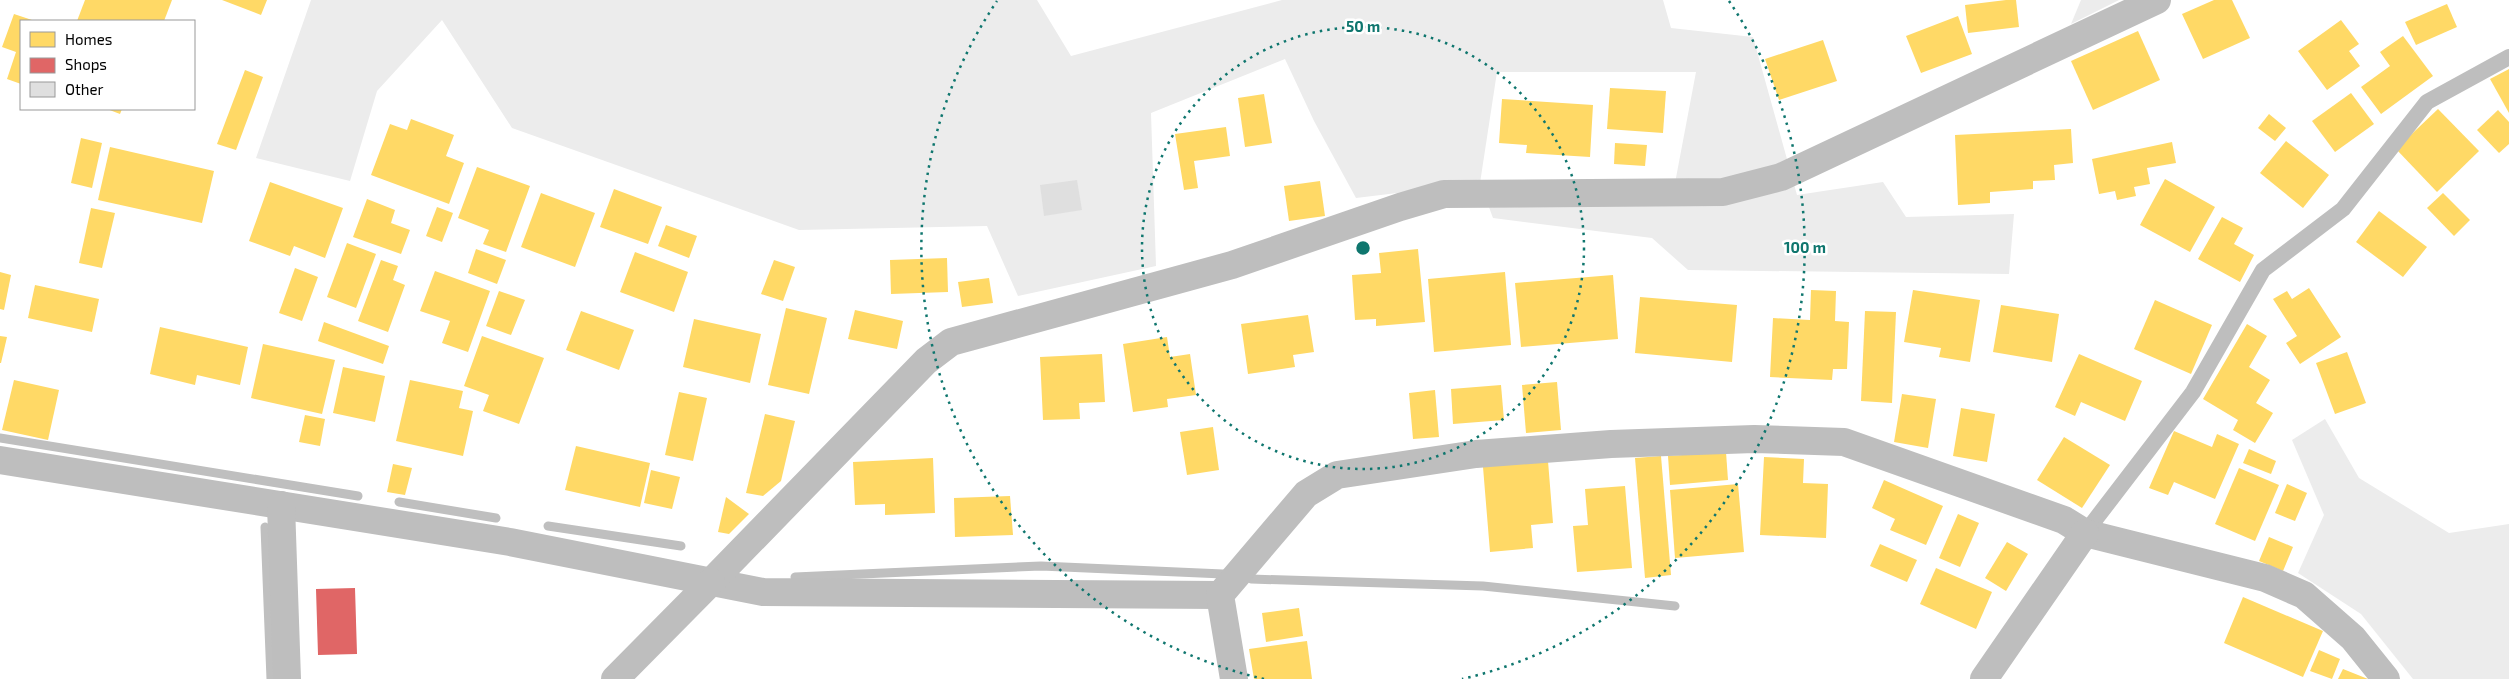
<svg xmlns="http://www.w3.org/2000/svg" width="2509" height="679" font-family="'Exo 2',sans-serif">
	<rect width="100%" height="100%" fill="#fff"/>
	<g fill="#ececec" fill-rule="evenodd">
		<path d="M311,0H1037L1071,56L1282,0H1663L1671,28L1753,37L1797,195L1883,182L1906,217L2014,214L2009,274L1688,270L1652,238L1493,218L1480,183L1356,198L1314,121L1285,59L1151,113L1156,266L1018,296L987,226L799,230L512,128L442,20L377,91L350,181L256,158ZM1497,72H1696L1675,183H1480Z"/>
		<path d="M2081,0H2119L2071,24Z"/>
		<path d="M2325,419L2359,478L2449,533L2509,524V679H2413L2361,614L2298,573L2324,515L2292,440Z"/>
	</g>
	<g fill="#ffd966">
		<path d="M85,0H172L164,21H77Z"/>
		<path d="M222,0H267L261,15Z"/>
		<path d="M2006,0H2016L2019,27L1968,33L1965,5Z"/>
		<path d="M2214,0H2232L2250,38L2203,59L2182,14Z"/>
		<path d="M2447,4L2457,27L2416,45L2405,22Z"/>
		<path d="M14,14L35,21H21V84L7,79L16,52L2,47Z"/>
		<path d="M1958,16L1972,54L1921,73L1906,36Z"/>
		<path d="M2341,20L2359,44L2349,51L2360,66L2327,90L2298,51Z"/>
		<path d="M2138,31L2160,80L2093,110L2071,61Z"/>
		<path d="M2403,36L2433,76L2381,114L2361,87L2390,66L2380,52Z"/>
		<path d="M1823,40L1837,81L1779,100L1765,59Z"/>
		<path d="M2509,69V113L2490,79Z"/>
		<path d="M245,70L263,77L236,150L217,144Z"/>
		<path d="M1610,88L1666,91L1663,133L1607,129Z"/>
		<path d="M2351,93L2374,124L2335,152L2312,121Z"/>
		<path d="M1264,94L1272,143L1245,147L1238,98Z"/>
		<path d="M1502,99L1593,105L1590,157L1526,153L1527,145L1499,143Z"/>
		<path d="M107,109H122L120,114Z"/>
		<path d="M2438,109L2479,151L2437,192L2396,149Z"/>
		<path d="M2498,110L2509,122V144L2499,153L2477,130Z"/>
		<path d="M2269,114L2286,128L2275,141L2258,128Z"/>
		<path d="M411,119L454,135L446,156L464,163L449,204L371,175L390,124L407,130Z"/>
		<path d="M1226,127L1230,156L1194,161L1198,188L1184,190L1175,134Z"/>
		<path d="M2071,129L2073,163L2054,165L2055,180L2033,181V189L1990,192V203L1958,205L1955,135Z"/>
		<path d="M81,138L102,143L92,188L71,183Z"/>
		<path d="M2286,141L2329,175L2303,208L2260,173Z"/>
		<path d="M2172,142L2176,163L2147,168L2150,184L2134,187L2136,196L2117,200L2115,191L2099,194L2092,159Z"/>
		<path d="M1615,143L1647,145L1645,166L1614,164Z"/>
		<path d="M110,147L214,171L202,223L98,200Z"/>
		<path d="M477,167L530,186L506,252L483,244L489,230L458,218Z"/>
		<path d="M2165,179L2215,207L2190,252L2140,225Z"/>
		<path d="M1320,181L1325,216L1289,221L1284,186Z"/>
		<path d="M270,182L343,208L325,258L294,246L290,256L249,241Z"/>
		<path d="M614,189L662,207L648,244L600,227Z"/>
		<path d="M541,193L595,213L575,267L521,247Z"/>
		<path d="M2443,193L2470,220L2454,236L2427,208Z"/>
		<path d="M367,199L395,210L391,223L410,230L401,254L353,237Z"/>
		<path d="M437,207L453,213L442,242L426,236Z"/>
		<path d="M91,208L115,213L102,268L79,263Z"/>
		<path d="M2379,211L2427,247L2403,277L2356,242Z"/>
		<path d="M2222,217L2243,228L2234,244L2254,255L2240,282L2198,259Z"/>
		<path d="M666,225L697,236L689,258L658,246Z"/>
		<path d="M347,243L376,254L356,308L327,297Z"/>
		<path d="M476,249L506,260L497,284L468,273Z"/>
		<path d="M1418,249L1425,322L1376,326V319L1355,320L1352,275L1381,273L1379,253Z"/>
		<path d="M635,252L688,272L674,312L620,292Z"/>
		<path d="M947,258L948,292L891,294L890,260Z"/>
		<path d="M381,260L398,266L393,280L405,285L388,332L358,321Z"/>
		<path d="M774,260L795,267L783,301L761,294Z"/>
		<path d="M295,268L318,277L302,321L279,313Z"/>
		<path d="M435,271L490,291L468,352L442,343L450,321L420,311Z"/>
		<path d="M0,272L11,275L4,310L0,309Z"/>
		<path d="M1505,272L1511,345L1434,352L1428,279Z"/>
		<path d="M1613,275L1618,339L1521,347L1515,283Z"/>
		<path d="M989,278L993,303L962,307L958,282Z"/>
		<path d="M35,285L99,299L92,332L28,318Z"/>
		<path d="M2309,288L2341,337L2300,364L2286,343L2297,336L2273,299L2287,291L2292,299Z"/>
		<path d="M1811,290L1836,291L1835,321L1849,322L1847,369H1833L1832,380L1770,377L1773,318L1810,320Z"/>
		<path d="M1913,290L1980,300L1970,362L1939,357L1941,348L1904,342Z"/>
		<path d="M499,291L525,300L511,335L486,326Z"/>
		<path d="M1640,297L1737,305L1732,362L1635,353Z"/>
		<path d="M2155,300L2212,325L2191,374L2134,349Z"/>
		<path d="M2001,305L2059,314L2052,362L1993,352Z"/>
		<path d="M786,308L827,318L809,394L768,385Z"/>
		<path d="M855,310L903,321L897,349L848,339Z"/>
		<path d="M581,311L634,330L619,370L566,350Z"/>
		<path d="M1865,311L1896,312L1892,403L1861,401Z"/>
		<path d="M1308,315L1314,352L1293,355L1295,367L1248,374L1241,324Z"/>
		<path d="M694,319L761,334L750,383L683,367Z"/>
		<path d="M324,322L389,346L383,364L318,341Z"/>
		<path d="M2247,324L2267,336L2249,367L2270,380L2256,403L2273,413L2255,443L2233,430L2238,420L2203,399Z"/>
		<path d="M160,327L248,347L240,385L197,375L195,385L150,374Z"/>
		<path d="M0,336L7,337L1,363H0Z"/>
		<path d="M482,336L544,358L519,424L483,411L489,395L464,386Z"/>
		<path d="M1167,337L1170,357L1190,354L1196,395L1167,399L1168,407L1133,412L1123,344Z"/>
		<path d="M263,344L335,360L322,414L251,398Z"/>
		<path d="M2347,352L2366,403L2335,414L2316,363Z"/>
		<path d="M1102,354L1105,402L1079,403L1080,419L1043,420L1040,357Z"/>
		<path d="M2079,354L2142,381L2125,421L2081,402L2075,416L2055,407Z"/>
		<path d="M343,367L385,376L375,422L333,413Z"/>
		<path d="M14,380L59,390L48,440L2,430Z"/>
		<path d="M410,380L463,391L459,408L473,411L463,456L396,441Z"/>
		<path d="M1557,382L1561,430L1526,433L1522,385Z"/>
		<path d="M1501,385L1504,420L1453,424L1451,389Z"/>
		<path d="M1435,390L1439,437L1413,439L1409,393Z"/>
		<path d="M679,392L707,398L693,461L665,455Z"/>
		<path d="M1902,394L1936,399L1928,448L1894,442Z"/>
		<path d="M1961,408L1995,414L1987,462L1953,456Z"/>
		<path d="M765,414L795,421L781,481L763,496L746,493Z"/>
		<path d="M305,415L325,419L320,446L299,442Z"/>
		<path d="M1213,427L1219,470L1187,475L1180,432Z"/>
		<path d="M2174,431L2212,447L2217,434L2239,444L2215,499L2174,482L2168,495L2149,488Z"/>
		<path d="M2064,437L2110,465L2082,508L2037,480Z"/>
		<path d="M576,446L650,463L640,507L565,490Z"/>
		<path d="M2249,449L2276,461L2271,474L2243,463Z"/>
		<path d="M1726,452L1728,480L1670,485L1668,456Z"/>
		<path d="M1661,456L1671,575L1645,578L1635,458Z"/>
		<path d="M1764,457L1804,459L1803,483L1828,484L1826,538L1760,535Z"/>
		<path d="M933,458L935,513L885,515V504L855,505L853,462Z"/>
		<path d="M1548,461L1553,523L1531,525L1533,548L1490,552L1483,467Z"/>
		<path d="M393,464L412,468L405,495L387,492Z"/>
		<path d="M2239,468L2279,485L2255,541L2215,524Z"/>
		<path d="M651,470L680,477L672,509L644,503Z"/>
		<path d="M1884,480L1943,506L1926,545L1890,530L1895,519L1872,508Z"/>
		<path d="M1738,484L1744,552L1675,558L1670,490Z"/>
		<path d="M2287,484L2307,493L2295,521L2275,513Z"/>
		<path d="M1625,486L1632,568L1577,572L1573,526L1588,525L1585,489Z"/>
		<path d="M1010,496L1013,535L955,537L954,498Z"/>
		<path d="M726,497L749,514L729,534L718,532Z"/>
		<path d="M1958,514L1979,523L1960,567L1939,558Z"/>
		<path d="M2269,537L2293,547L2283,571L2259,561Z"/>
		<path d="M2007,542L2028,554L2006,591L1985,578Z"/>
		<path d="M1880,544L1917,560L1907,582L1870,566Z"/>
		<path d="M1936,568L1992,592L1976,629L1920,604Z"/>
		<path d="M2243,597L2323,631L2303,677L2224,643Z"/>
		<path d="M1299,608L1303,636L1266,642L1262,613Z"/>
		<path d="M1307,641L1312,679H1254L1249,649Z"/>
		<path d="M2319,650L2340,659L2332,679L2310,671Z"/>
		<path d="M2343,669L2368,679H2338Z"/>
	</g>
	<path fill="#e06666" d="M355,588L357,654L318,655L316,589Z"/>
	<g fill="none" stroke-linecap="round" stroke-linejoin="round">
		<g stroke="#bfbfbf" stroke-width="9">
			<path d="M0,438L358,496"/>
			<path d="M399,502L496,518"/>
			<path d="M548,526L681,546"/>
			<path d="M265,527L271,679"/>
			<path d="M795,577L1041,566L1223,574"/>
			<path d="M1251,579L1483,586L1675,606"/>
		</g>
	</g>
	<path fill="#dfdfdf" d="M1077,180L1082,210L1044,216L1040,185Z"/>
	<g fill="none" stroke-linecap="round" stroke-linejoin="round">
		<path stroke="#bebebe" stroke-width="16" d="M2085,533L2193,392L2263,270L2343,209L2427,102L2509,57"/>
		<g stroke="#bebebe" stroke-width="28">
			<path d="M0,460L510,542L763,592L1220,595"/>
			<path d="M281,505L287,679"/>
			<path d="M711,582L926,361L951,342L1232,265L1400,207L1444,194L1723,192L1781,177L2157,0"/>
			<path d="M1234,679L1220,595L1306,494L1337,475L1476,454L1611,444L1754,439L1844,442L2064,520L2085,533L2265,578L2304,595L2353,638L2386,679"/>
			<path d="M1984,679L2085,533"/>
		</g>
		<path stroke="#bebebe" stroke-width="28" d="M615,679L711,582"/>
	</g>
	<g fill="none" stroke="#0f766e" stroke-width="2.5" stroke-dasharray="2.5 5">
		<circle cx="1363" cy="248" r="221"/>
		<path d="M1264 679A442 442 0 0 1 997 1M1729 1A442 442 0 0 1 1462 679"/>
	</g>
	<circle cx="1363" cy="248" r="8" fill="#0f766e" stroke="#fff" stroke-width="2.5"/>
	<g font-size="15" text-anchor="middle" font-weight="bold" fill="#0f766e" stroke="#fff" stroke-width="5" stroke-linejoin="round" paint-order="stroke">
		<text x="1363" y="32">50 m</text>
		<text x="1805" y="253">100 m</text>
	</g>
	<rect x="20" y="20" width="175" height="90" fill="#ffffff" stroke="#999999"/>
	<rect x="30" y="32" width="25" height="15" fill="#ffd966" stroke="#999999"/>
	<text x="65" y="45" font-size="15" fill="#000000">Homes</text>
	<rect x="30" y="58" width="25" height="15" fill="#e06666" stroke="#999999"/>
	<text x="65" y="70" font-size="15" fill="#000000">Shops</text>
	<rect x="30" y="82" width="25" height="15" fill="#dfdfdf" stroke="#999999"/>
	<text x="65" y="95" font-size="15" fill="#000000">Other</text>
</svg>
